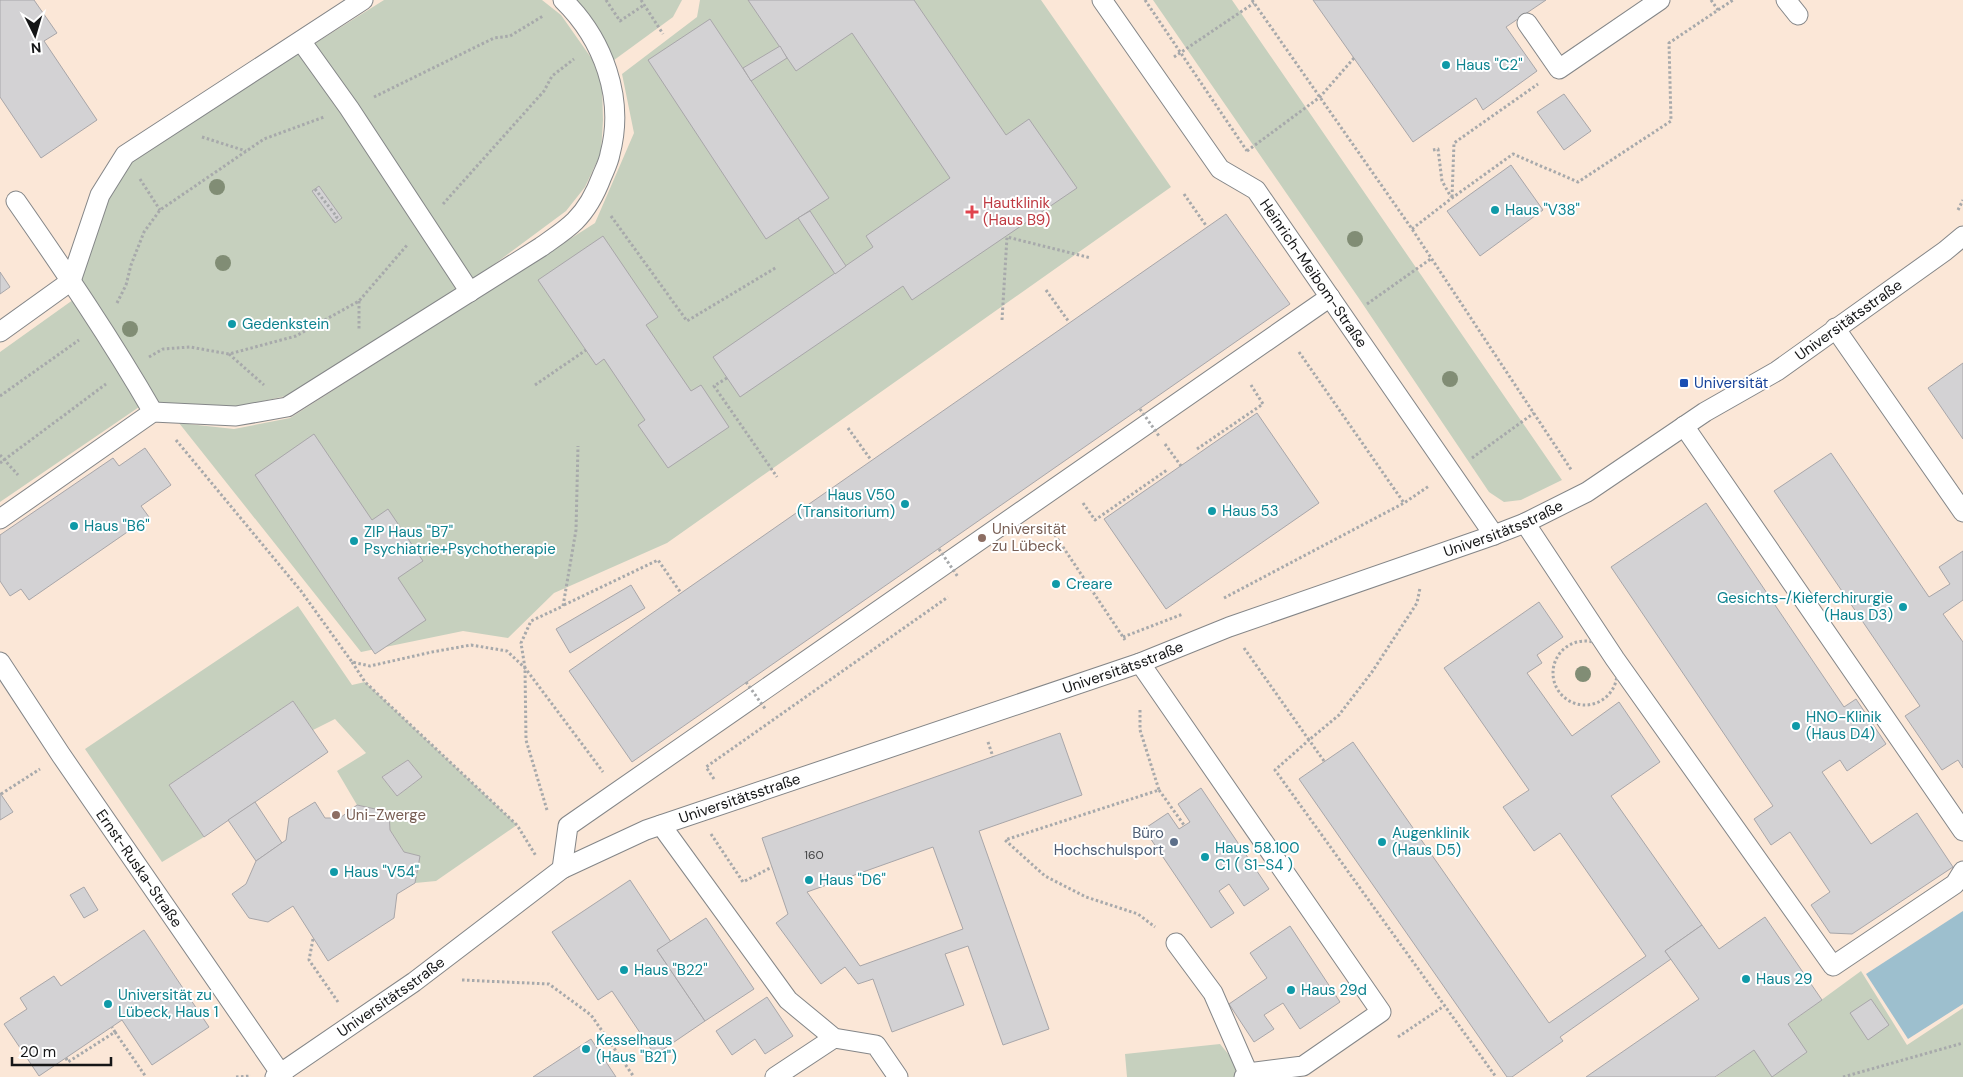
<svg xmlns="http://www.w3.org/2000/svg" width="1963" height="1077" font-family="'DM Sans',sans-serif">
	<rect width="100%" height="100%" fill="#f3f6f8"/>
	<rect fill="#fbe7d7" x="0" y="0" width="1963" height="1077"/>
	<g fill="#c6d0be" fill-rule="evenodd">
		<path d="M384,0H542L561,15L592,59L602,85L603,120L601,153L585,187L566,211L477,277L286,396L227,409L142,405L0,502V352L77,297L95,230L125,163Z"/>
		<path d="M570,0H682L673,17L610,63Z"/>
		<path d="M700,0H1041L1171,187L667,543L554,593L508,638L463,631L361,652L179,423L234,429L290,418L595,223L634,133L622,74L697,17Z"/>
		<path d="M1153,0H1232L1562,480L1521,500L1504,502L1489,492L1358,297Z"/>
		<path d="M298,606L352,685L365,682L517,825L436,881L415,883L419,856L404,852L390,830L389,812L357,805L337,771L366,753L335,719L313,730L293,701L169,785L204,837L162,862L85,749ZM408,760L422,777L397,796L382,777Z"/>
		<path d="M1861,971L1907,1045L1963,1008V1077H1716Z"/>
		<path d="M1220,1044L1247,1077H1127L1125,1054Z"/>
	</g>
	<path fill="#9dbfce" d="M1963,911V1004L1908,1039L1866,974Z"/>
	<g fill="#d3d2d4" stroke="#a8a6a9" fill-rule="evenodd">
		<path d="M0,0H34L57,33L44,41L97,120L41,158L0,97Z"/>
		<path d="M748,0H914L1006,135L1029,119L1077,188L912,300L903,286L740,397L713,357L873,247L866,236L950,178L852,33L796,71Z"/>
		<path d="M1313,0H1546L1506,27L1537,71L1483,110L1476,98L1413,142Z"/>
		<path d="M710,19L829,198L766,239L648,60Z"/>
		<path d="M780,46L787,58L751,81L743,68Z"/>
		<path d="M1564,94L1591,131L1564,150L1537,112Z"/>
		<path d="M1511,165L1543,210L1480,256L1447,211Z"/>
		<path d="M319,186L342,218L335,223L312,191Z"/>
		<path d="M810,211L846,266L835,274L798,218Z"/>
		<path d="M1226,214L1290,304L632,762L569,671Z"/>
		<path d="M603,236L658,317L646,325L691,391L701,385L729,427L668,468L638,425L645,420L604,359L596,365L538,280Z"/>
		<path d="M0,272L10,287L0,294Z"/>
		<path d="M1963,363V439L1928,388Z"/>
		<path d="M1257,413L1319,503L1166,609L1104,519Z"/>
		<path d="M314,434L372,520L388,509L423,561L398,578L426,620L375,654L255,475Z"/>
		<path d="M145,448L171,485L141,506L149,517L29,600L21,589L10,596L0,581V535L113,458L119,466Z"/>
		<path d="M1831,453L1929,597L1950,584L1939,567L1963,551V600L1943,614L1963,642V768L1958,760L1942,770L1905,716L1920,706L1774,491Z"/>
		<path d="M1706,503L1844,707L1856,699L1886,744L1847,771L1840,760L1822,772L1871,844L1917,813L1953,867L1852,934L1830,933L1811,905L1830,892L1790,832L1771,845L1754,819L1773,806L1611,567Z"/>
		<path d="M631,585L645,608L570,653L556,629Z"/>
		<path d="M1539,602L1563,637L1537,655L1542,663L1527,673L1572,736L1619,702L1660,762L1611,796L1702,925L1665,951L1671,959L1560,1037L1563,1041L1512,1077H1507L1299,779L1353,742L1549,1023L1646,956L1560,833L1534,851L1503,807L1529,790L1444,668Z"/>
		<path d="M293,701L328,752L204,837L169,785Z"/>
		<path d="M1060,733L1082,795L979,831L1049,1029L1003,1045L968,946L945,954L964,1005L892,1032L873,979L858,984L845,967L821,984L776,923L788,914L762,838ZM933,847L963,929L860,966L807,892Z"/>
		<path d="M408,760L422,777L397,796L382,777Z"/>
		<path d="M1201,788L1269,889L1244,906L1229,884L1219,891L1234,913L1211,928L1144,829L1168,813L1179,829L1190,822L1178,804Z"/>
		<path d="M0,793L13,812L0,820Z"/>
		<path d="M255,802L282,843L256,861L228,820Z"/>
		<path d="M315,802L325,818H340L357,805L389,812L390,830L404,852L420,856L415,883L397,894L394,918L328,961L293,906L268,922L249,918L232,894L246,884L256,861L286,840L289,818Z"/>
		<path d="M630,880L671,942L657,950L705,1021L655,1055L612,991L598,1000L552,932Z"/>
		<path d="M84,887L98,910L84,918L70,895Z"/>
		<path d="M1765,917L1822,1000L1788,1024L1807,1052L1772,1077L1754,1050L1715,1077H1586L1699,999L1665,951L1702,925L1719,949Z"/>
		<path d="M706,918L754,989L705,1021L657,950Z"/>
		<path d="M1290,926L1340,1002L1300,1029L1283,1003L1264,1015L1274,1029L1254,1042L1229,1004L1267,978L1250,953Z"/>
		<path d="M144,930L209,1027L152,1065L122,1020L39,1076L4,1024L27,1009L20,998L54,976L61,986Z"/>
		<path d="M767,997L793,1036L765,1054L755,1039L732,1055L716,1031Z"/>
		<path d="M1871,999L1889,1025L1868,1040L1850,1013Z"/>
		<path d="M591,1039L616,1077H533L559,1060Z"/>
	</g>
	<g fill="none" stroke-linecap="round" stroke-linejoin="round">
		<defs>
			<g id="lane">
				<path id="s1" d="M1102,0L1220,169L1256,190L1494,535"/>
				<path d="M1786,0L1798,15"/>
				<path d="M1527,23L1559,69L1660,0"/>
				<path d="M301,41L349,108L470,292"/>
				<path d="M16,201C64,270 111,339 153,412"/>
				<path d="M1835,328L1963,512"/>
				<path d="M0,332L71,281L100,195L125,155L363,0"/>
				<path d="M1684,426L1963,831"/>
				<path d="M0,519L153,412L236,416L287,407L541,247C552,239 565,231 575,221C587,209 596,192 602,176C605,169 609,161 610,154C625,98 603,39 563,0"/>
				<path d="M1525,523L1615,659L1833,966L1955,884L1963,871"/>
				<path id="s2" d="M0,662L61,755L283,1077"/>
				<path d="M1140,663L1381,1012L1303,1066L1248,1073L1244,1077"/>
				<path d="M661,825L788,1000L834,1038L876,1045L898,1077"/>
				<path d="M562,869L568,826L1330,297"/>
				<path d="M1176,943L1213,993L1248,1073"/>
				<path id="s3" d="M275,1077L414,982L562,869L646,830L1140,663L1229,627L1494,535L1525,523L1587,492L1705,412L1777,371L1945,251L1963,236"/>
				<path d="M775,1077L834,1038"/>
			</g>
		</defs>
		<use href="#lane" stroke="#848688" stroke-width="21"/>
		<g stroke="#a7a9ab" stroke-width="3" stroke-dasharray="2.5 2.5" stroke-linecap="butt">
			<path d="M606,0L620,21L644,5"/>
			<path d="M641,0L663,34"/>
			<path d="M1145,0L1247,151"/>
			<path d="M1252,0L1412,229L1572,471"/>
			<path d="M1711,0L1718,10"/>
			<path d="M1174,57L1254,3"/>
			<path d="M374,97L494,38L510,36L543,16"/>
			<path d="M202,137L246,151"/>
			<path d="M1433,150L1438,149L1442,181L1451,197"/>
			<path d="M1247,151L1320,97L1354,58"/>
			<path d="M140,179L160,210"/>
			<path d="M315,189L337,217L333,221"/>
			<path d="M1184,194L1207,227"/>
			<path d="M1452,197L1454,143L1538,84"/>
			<path d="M443,204L544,91L552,76L574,59"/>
			<path d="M1958,210L1963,200"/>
			<path d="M611,216L687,321L777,267"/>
			<path d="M1412,229L1452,198L1513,154L1578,182L1671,121L1669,43L1733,0"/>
			<path d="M1046,290L1069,322"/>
			<path d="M359,301V330"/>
			<path d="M117,303L126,285L131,265L144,232L160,210L264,139L324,117"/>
			<path d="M1367,304L1432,258"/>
			<path d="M1002,320L1007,237L1091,258"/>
			<path d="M1299,352L1404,503"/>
			<path d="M229,354L264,385"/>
			<path d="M149,357L163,349L190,347L229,354L296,336L359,301L408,244"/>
			<path d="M727,378L714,386L777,477"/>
			<path d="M535,385L586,350"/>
			<path d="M0,396L79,340"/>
			<path d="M848,428L871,460"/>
			<path d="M176,440L301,591L352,662L370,666L432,652L471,645L507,651L525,668L603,772"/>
			<path d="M1165,444L1181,466"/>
			<path d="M1197,449L1263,404L1251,385"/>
			<path d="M0,455L18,475"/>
			<path d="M1472,458L1534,413"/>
			<path d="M0,463L106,384"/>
			<path d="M1083,503L1095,520L1167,470"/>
			<path d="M1049,526L1125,640"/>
			<path d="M1224,598L1404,503L1429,486"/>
			<path d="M564,605L658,560L681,593"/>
			<path d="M1123,637L1183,614"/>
			<circle cx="1585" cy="673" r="32"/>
			<path d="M1244,648L1309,740L1339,715L1372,672L1417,603L1420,588"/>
			<path d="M352,662L365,682L517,825L536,856"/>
			<path d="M1140,710V730L1159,790L1005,840L1045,876L1086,897L1138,914L1155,927"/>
			<path d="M988,742L993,757"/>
			<path d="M1324,761L1309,740L1275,770L1496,1077"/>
			<path d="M714,779L706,767L948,597"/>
			<path d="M1159,790L1184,825"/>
			<path d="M1,794L40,769"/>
			<path d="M547,810L526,740L525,668L521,643L531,621L563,606L576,530L578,446"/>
			<path d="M711,834L743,882L772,867"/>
			<path d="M313,939L309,960L338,1002"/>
			<path d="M462,980L549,984L591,1015L634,1077"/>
			<path d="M115,1032L146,1077"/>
			<path d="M1398,1037L1444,1006"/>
			<path d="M66,1058L68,1062L115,1032L112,1027"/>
			<path d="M236,1077L251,1076"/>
			<path d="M1843,1077L1963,1043"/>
		</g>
		<use href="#lane" stroke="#fff" stroke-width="19"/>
		<g stroke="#a7a9ab" stroke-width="3" stroke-dasharray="2.5 2.5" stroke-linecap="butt">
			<path d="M1140,409L1159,436"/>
			<path d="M939,549L958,577"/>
			<path d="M746,682L766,710"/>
		</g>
	</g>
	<g fill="#818d75">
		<circle cx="217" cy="187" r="8"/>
		<circle cx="1355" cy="239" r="8"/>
		<circle cx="223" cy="263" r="8"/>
		<circle cx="130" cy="329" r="8"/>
		<circle cx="1450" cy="379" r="8"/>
		<circle cx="1583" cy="674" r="8"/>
	</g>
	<g fill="#0f9aa8" stroke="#fff" stroke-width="2">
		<circle cx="1446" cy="65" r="5"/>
		<circle cx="1495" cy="210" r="5"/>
		<circle cx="232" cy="324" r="5"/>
		<circle cx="905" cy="504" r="5"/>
		<circle cx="1212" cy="511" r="5"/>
		<circle cx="74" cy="526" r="5"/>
		<circle cx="354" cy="541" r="5"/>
		<circle cx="1056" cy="584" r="5"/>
		<circle cx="1903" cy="607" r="5"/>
		<circle cx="1796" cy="726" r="5"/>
		<circle cx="1382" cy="842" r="5"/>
		<circle cx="1205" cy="857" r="5"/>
		<circle cx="334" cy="872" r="5"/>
		<circle cx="809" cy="880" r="5"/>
		<circle cx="624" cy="970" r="5"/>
		<circle cx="1746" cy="979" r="5"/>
		<circle cx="1291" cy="990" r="5"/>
		<circle cx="108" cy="1004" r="5"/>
		<circle cx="586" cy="1049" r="5"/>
	</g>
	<path fill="#e0444e" stroke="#fff" stroke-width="2" d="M969.5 204.5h5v5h5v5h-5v5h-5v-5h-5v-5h5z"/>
	<rect fill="#1a4fb4" stroke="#fff" stroke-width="2" x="1679" y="378" width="10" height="10" rx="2.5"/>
	<g fill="#8d6e63" stroke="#fff" stroke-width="2">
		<circle cx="982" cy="538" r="5"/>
		<circle cx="336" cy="815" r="5"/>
	</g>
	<circle fill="#5c6f8a" stroke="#fff" stroke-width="2" cx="1174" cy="842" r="5"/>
	<g text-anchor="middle" stroke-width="4" stroke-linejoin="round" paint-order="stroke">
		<g font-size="12" fill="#444546">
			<text x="814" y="859">160</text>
		</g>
		<g font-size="15" fill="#0d838f" stroke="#fff" text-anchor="start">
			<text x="1456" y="70">Haus "C2"</text>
			<text x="1505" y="215">Haus "V38"</text>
			<text x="242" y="329">Gedenkstein</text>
			<text x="895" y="500" text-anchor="end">Haus V50<tspan x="895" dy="17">(Transitorium)</tspan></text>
			<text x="1222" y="516">Haus 53</text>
			<text x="84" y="531">Haus "B6"</text>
			<text x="364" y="537">ZIP Haus "B7"<tspan x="364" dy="17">Psychiatrie+Psychotherapie</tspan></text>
			<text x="1066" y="589">Creare</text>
			<text x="1893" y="603" text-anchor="end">Gesichts-/Kieferchirurgie<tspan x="1893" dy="17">(Haus D3)</tspan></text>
			<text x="1806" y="722">HNO-Klinik<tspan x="1806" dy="17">(Haus D4)</tspan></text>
			<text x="1392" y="838">Augenklinik<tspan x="1392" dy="17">(Haus D5)</tspan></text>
			<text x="1215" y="853">Haus 58.100<tspan x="1215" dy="17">C1 ( S1-S4 )</tspan></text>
			<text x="344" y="877">Haus "V54"</text>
			<text x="819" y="885">Haus "D6"</text>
			<text x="634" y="975">Haus "B22"</text>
			<text x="1756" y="984">Haus 29</text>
			<text x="1301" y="995">Haus 29d</text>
			<text x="118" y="1000">Universität zu<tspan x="118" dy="17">Lübeck, Haus 1</tspan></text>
			<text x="596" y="1045">Kesselhaus<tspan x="596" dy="17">(Haus "B21")</tspan></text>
		</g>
		<g font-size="15" fill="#be3a42" stroke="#fff" text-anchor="start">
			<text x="983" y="208">Hautklinik<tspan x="983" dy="17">(Haus B9)</tspan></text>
		</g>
		<g font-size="15" fill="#151617" stroke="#fff">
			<text dy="5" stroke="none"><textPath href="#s1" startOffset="349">Heinrich-Meibom-Straße</textPath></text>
			<text dy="5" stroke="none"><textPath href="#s3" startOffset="1761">Universitätsstraße</textPath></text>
			<text dy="5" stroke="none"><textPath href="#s3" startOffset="1356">Universitätsstraße</textPath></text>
			<text dy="5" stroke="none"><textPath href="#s3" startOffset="951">Universitätsstraße</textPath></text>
			<text dy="5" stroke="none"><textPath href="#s3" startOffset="546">Universitätsstraße</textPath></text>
			<text dy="5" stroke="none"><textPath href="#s2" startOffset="249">Ernst-Ruska-Straße</textPath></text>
			<text dy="5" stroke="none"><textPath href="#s3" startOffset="141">Universitätsstraße</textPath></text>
		</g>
		<g font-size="15" fill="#164399" stroke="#fff" text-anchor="start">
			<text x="1694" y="388">Universität</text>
		</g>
		<g font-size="15" fill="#785e54" stroke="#fff" text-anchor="start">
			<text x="992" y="534">Universität<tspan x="992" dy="17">zu Lübeck</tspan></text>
			<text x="346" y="820">Uni-Zwerge</text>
		</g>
		<g font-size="15" fill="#4e5e75" stroke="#fff" text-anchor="end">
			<text x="1164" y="838">Büro<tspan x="1164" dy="17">Hochschulsport</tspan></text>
		</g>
	</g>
	<g transform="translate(35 35) rotate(175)" stroke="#ffffff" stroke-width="4" paint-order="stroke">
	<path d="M0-4L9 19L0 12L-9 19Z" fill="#151617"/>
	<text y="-8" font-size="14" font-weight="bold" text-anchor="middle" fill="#151617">N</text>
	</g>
	<path d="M12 1057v8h99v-8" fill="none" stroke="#151617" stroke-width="2.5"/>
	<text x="20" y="1057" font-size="15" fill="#151617" stroke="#ffffff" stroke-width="4" paint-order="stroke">20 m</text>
</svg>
